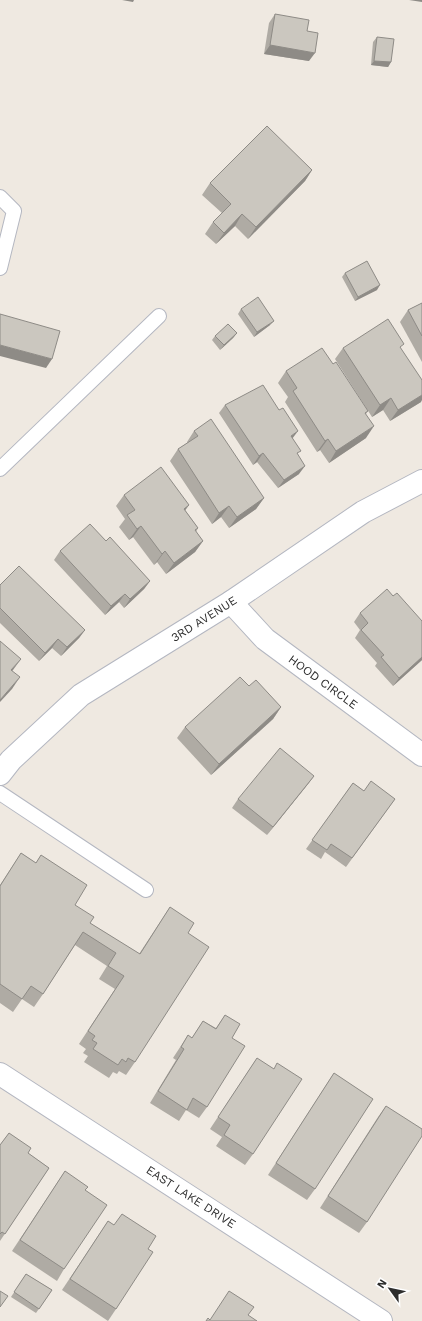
<svg xmlns="http://www.w3.org/2000/svg" width="422" height="1321" font-family="'Work Sans',sans-serif">
	<rect width="100%" height="100%" fill="#efe9e1"/>
	<g fill="none" stroke-linecap="round" stroke-linejoin="round">
		<defs>
			<g id="lane">
				<path d="M0,197L14,211L0,268"/>
				<path d="M0,469L159,316"/>
				<path d="M0,793L146,890"/>
			</g>
			<g id="street">
				<path d="M231,602L265,639L422,755"/>
				<path d="M0,774L11,760L81,695L231,602L363,512L422,481"/>
			</g>
			<path id="secondary" d="M0,1074L381,1321"/>
		</defs>
		<use href="#lane" stroke="#b4b7c1" stroke-width="16"/>
		<use href="#street" stroke="#b4b7c1" stroke-width="24"/>
		<use href="#secondary" stroke="#b4b7c1" stroke-width="24"/>
		<use href="#lane" stroke="#fff" stroke-width="14"/>
		<use href="#street" stroke="#fff" stroke-width="22"/>
		<use href="#secondary" stroke="#fff" stroke-width="22"/>
	</g>
	<g fill="#afaba4">
		<path d="M275,14L307,31L309,61L264,54L269,23Z"/>
		<path d="M377,37L391,62L388,67L371,65L373,42Z"/>
		<path d="M312,170L305,181L248,239L235,226L216,244L205,234L213,222L222,213L202,195L210,183Z"/>
		<path d="M345,273L377,290L355,301L342,277Z"/>
		<path d="M422,303V362L400,322L408,310Z"/>
		<path d="M241,309L270,325L254,337L238,314Z"/>
		<path d="M237,333L233,338L220,350L212,340L215,336Z"/>
		<path d="M343,348L401,349L421,402L390,421L383,410L372,417L335,359Z"/>
		<path d="M333,364L368,411L366,414V438L329,463L320,450L317,452L285,402L288,397L278,383L286,371Z"/>
		<path d="M225,405L293,439L298,455L299,474L278,488L257,462L253,465L219,413Z"/>
		<path d="M194,431L264,498L256,509L229,528L221,517L212,524L170,461L178,449L187,443V442Z"/>
		<path d="M124,495L189,505L185,510L198,528L196,532L203,541L195,552L166,574L157,562L154,565L133,537L129,540L119,527L125,519L116,506Z"/>
		<path d="M106,541L150,581L144,589L124,608L119,602L105,615L54,560L60,551Z"/>
		<path d="M0,585L85,630L79,638L61,656L52,648L39,661L0,623Z"/>
		<path d="M360,613L422,660L393,686L375,666L377,663L355,638L360,630L354,622Z"/>
		<path d="M249,686L281,707L273,719L211,775L177,738L185,727Z"/>
		<path d="M314,776L308,784L267,835L232,808L238,799Z"/>
		<path d="M353,783L364,791L395,799L346,867L325,852L321,859L306,849Z"/>
		<path d="M21,853L36,863L41,855L75,905L90,923L139,954L170,907L188,933L135,1062L126,1075L119,1071L117,1074L113,1072L109,1078L84,1062L88,1056L83,1053L86,1049L79,1044L115,989L99,979L107,966L75,945L43,994L34,1007L22,999L13,1012L0,1003V885Z"/>
		<path d="M225,1015L232,1038L207,1107L199,1118L186,1110L179,1121L150,1103L176,1060L173,1058L188,1035L192,1038L203,1021L216,1028Z"/>
		<path d="M257,1058L253,1154L245,1165L216,1146L222,1137L210,1129Z"/>
		<path d="M334,1073L315,1189L307,1200L268,1175Z"/>
		<path d="M386,1106L367,1222L359,1233L320,1208L378,1117Z"/>
		<path d="M9,1133L28,1153L49,1168L0,1241V1145Z"/>
		<path d="M65,1171L85,1190L64,1269L57,1281L12,1251Z"/>
		<path d="M108,1221L148,1249L116,1309L108,1321L62,1290Z"/>
		<path d="M26,1274L52,1290L36,1313L11,1297Z"/>
	</g>
	<g fill="#8e8b86">
		<path d="M122,0H134L133,2Z"/>
		<path d="M409,0H422V2Z"/>
		<path d="M270,45L315,53L309,61L264,54Z"/>
		<path d="M374,61L391,62L388,67L371,65Z"/>
		<path d="M312,170L305,181L248,239L256,227Z"/>
		<path d="M242,214L235,226L216,244L224,233Z"/>
		<path d="M380,285L377,290L355,301L358,297Z"/>
		<path d="M274,321L270,325L254,337L257,332Z"/>
		<path d="M237,333L233,338L220,350L224,345Z"/>
		<path d="M0,345L52,359L46,368L0,356Z"/>
		<path d="M422,395V400L421,402L390,421L398,410Z"/>
		<path d="M391,398L383,410L372,417L380,405Z"/>
		<path d="M374,426L366,438L329,463L336,451Z"/>
		<path d="M298,431L292,439L291,436Z"/>
		<path d="M328,439L320,450L317,452L325,441Z"/>
		<path d="M263,453L257,462L253,465L259,456Z"/>
		<path d="M305,466L299,474L278,488L284,480Z"/>
		<path d="M264,498L256,509L229,528L237,517Z"/>
		<path d="M189,505L181,516L184,509Z"/>
		<path d="M229,506L221,517L212,524L219,513Z"/>
		<path d="M141,526L133,537L129,540L137,529Z"/>
		<path d="M203,541L195,552L166,574L174,563Z"/>
		<path d="M165,551L157,562L154,565L162,554Z"/>
		<path d="M150,581L144,589L124,608L130,599Z"/>
		<path d="M125,594L119,602L105,615L111,606Z"/>
		<path d="M85,630L79,638L61,656L67,647Z"/>
		<path d="M58,639L52,648L39,661L45,653Z"/>
		<path d="M422,657V660L393,686L399,678Z"/>
		<path d="M21,659L13,670L3,682L11,670Z"/>
		<path d="M20,677L12,689L0,702V700Z"/>
		<path d="M281,707L273,719L211,775L219,764Z"/>
		<path d="M314,776L308,784L267,835L273,827Z"/>
	</g>
	<g fill="#cbc7bf" stroke="#8e8b86">
		<path d="M275,14L309,20L307,31L318,33L315,53L270,45Z"/>
		<path d="M377,37L394,39L391,62L374,61Z"/>
		<path d="M267,126L312,170L256,227L242,214L224,233L213,222L231,204L210,183Z"/>
		<path d="M367,261L380,285L358,297L345,273Z"/>
		<path d="M258,297L274,321L257,332L241,309Z"/>
		<path d="M422,303V336L408,310Z"/>
		<path d="M0,314L60,331L52,359L0,345Z"/>
		<path d="M388,319L404,344L400,347L422,380V395L398,410L391,398L380,405L343,348Z"/>
		<path d="M228,324L237,333L224,345L215,336Z"/>
		<path d="M322,348L333,364L336,362L368,411L365,413L374,426L336,451L328,439L325,441L293,391L297,388L286,371Z"/>
		<path d="M263,385L279,410L283,408L298,431L291,436L301,451L297,453L305,466L284,480L263,453L259,456L225,405Z"/>
		<path d="M211,419L264,498L237,517L229,506L219,513L178,449L198,436L194,431Z"/>
		<path d="M161,467L189,505L184,509L198,528L195,530L203,541L174,563L165,551L162,554L141,526L137,529L127,515L135,510L124,495Z"/>
		<path d="M90,524L106,541L110,537L150,581L130,599L125,594L111,606L60,551Z"/>
		<path d="M19,566L85,630L67,647L58,639L45,653L0,608V585Z"/>
		<path d="M387,589L393,596L397,593L422,621V657L399,678L381,657L384,655L361,630L368,623L360,613Z"/>
		<path d="M0,641L21,659L11,670L20,677L0,700Z"/>
		<path d="M240,677L249,686L256,680L281,707L219,764L185,727Z"/>
		<path d="M280,748L314,776L273,827L238,799Z"/>
		<path d="M371,781L395,799L352,858L331,844L327,850L312,840L353,783L364,791Z"/>
		<path d="M21,853L36,863L41,855L87,885L75,905L94,917L90,923L140,954L170,907L194,923L188,933L209,947L135,1062L128,1058L126,1062L122,1059L118,1065L93,1049L97,1043L92,1040L95,1036L88,1031L124,976L108,966L116,953L83,932L43,994L31,986L22,999L0,984V886Z"/>
		<path d="M225,1015L240,1024L232,1038L245,1046L207,1107L193,1098L187,1110L158,1091L184,1049L181,1047L188,1035L192,1038L203,1021L216,1029Z"/>
		<path d="M257,1058L274,1069L277,1063L302,1079L253,1154L224,1135L230,1125L218,1117Z"/>
		<path d="M334,1073L373,1099L315,1189L276,1163Z"/>
		<path d="M386,1106L422,1129V1136L367,1222L328,1196Z"/>
		<path d="M9,1133L31,1148L28,1153L49,1168L5,1234L2,1232L0,1234V1145Z"/>
		<path d="M65,1171L88,1187L85,1190L107,1205L64,1269L20,1240Z"/>
		<path d="M122,1214L156,1236L148,1249L153,1252L116,1309L70,1279L108,1221L114,1225Z"/>
		<path d="M26,1274L52,1290L39,1309L14,1292Z"/>
		<path d="M0,1291L8,1296L0,1307Z"/>
		<path d="M229,1291L254,1307L248,1315L257,1321H206L208,1318L210,1320Z"/>
	</g>
	<g text-anchor="middle" stroke-width="4" stroke-linejoin="round" paint-order="stroke">
		<g font-size="12" fill="#2e2e2e" stroke="#fff">
			<text transform="translate(204 619) rotate(-32)" y="4">3RD AVENUE</text>
			<text transform="translate(323 682) rotate(36)" y="4">HOOD CIRCLE</text>
			<text transform="translate(191 1197) rotate(33)" y="4">EAST LAKE DRIVE</text>
		</g>
	</g>
	<g transform="translate(390 1289) rotate(303)" stroke="#ffffff" stroke-width="3" paint-order="stroke">
	<path d="M0-3L7 15L0 10L-7 15Z" fill="#2e2e2e"/>
	<text y="-6" font-size="11" font-weight="bold" text-anchor="middle" fill="#2e2e2e">N</text>
	</g>
</svg>
